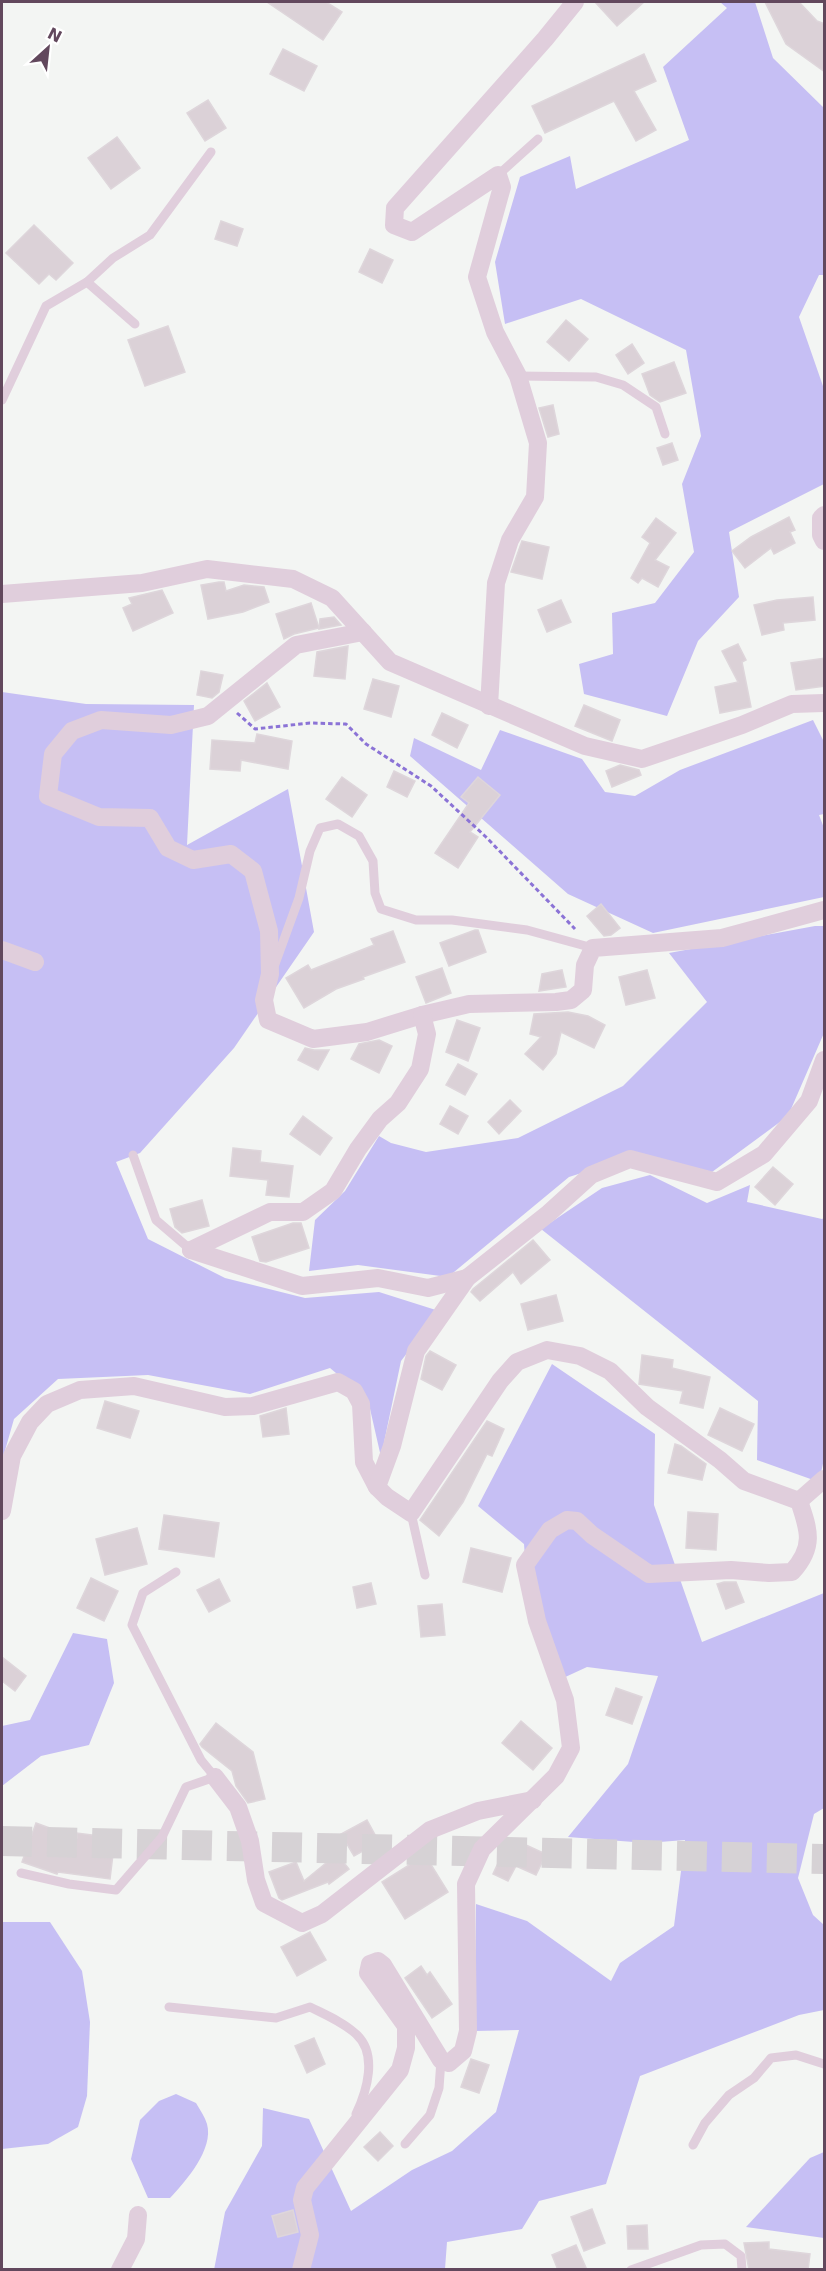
<svg xmlns="http://www.w3.org/2000/svg" width="826" height="2271" font-family="'DejaVu Sans',sans-serif">
	<rect width="100%" height="100%" fill="#f3f5f3"/>
	<g fill="#c6bff4">
		<path d="M720,2H755L773,58L824,108V275H819L799,317L824,389V484L729,532L739,597L698,641L667,716L584,694L579,664L613,654L612,613L655,603L694,552L682,484L701,436L686,350L581,299L505,324L495,262L520,177L570,156L576,189L689,140L663,67L727,8Z"/>
		<path d="M2,692L86,704L194,705L187,845L288,789L314,932L234,1048L140,1153L116,1162L148,1239L225,1278L305,1298L379,1292L439,1311L401,1361L381,1457L368,1400L330,1368L250,1394L148,1375L58,1379L14,1419L2,1461V972L3,970L2,968Z"/>
		<path d="M813,720L824,742V814L819,815L824,828V897L653,933L568,894L410,756L414,738L481,770L500,730L582,759L605,792L635,796L680,770Z"/>
		<path d="M815,926H824V1033L788,1116L712,1172L641,1154L569,1177L448,1277L358,1265L309,1271L315,1220L345,1191L379,1136L391,1143L426,1152L518,1138L623,1086L707,1002L669,953Z"/>
		<path d="M650,1175L707,1203L750,1185L747,1202L822,1219L824,1218V1459L819,1482L757,1460L758,1401L541,1229L602,1188Z"/>
		<path d="M552,1364L655,1434L654,1505L702,1642L824,1593V1808L814,1814L798,1878L813,1915L824,1925V2010L799,2015L640,2076L606,2184L539,2201L522,2229L447,2242L445,2269L214,2270L225,2212L262,2146L263,2108L309,2119L351,2211L412,2170L452,2151L496,2112L519,2030L475,2031L476,1904L527,1921L611,1981L620,1963L674,1926L685,1840L647,1843L568,1837L628,1764L658,1676L587,1667L561,1679L529,1611L524,1544L478,1506Z"/>
		<path d="M73,1633L107,1639L114,1683L89,1745L41,1756L2,1786V1726L30,1720Z"/>
		<path d="M2,1922H50L82,1971L90,2022L87,2096L78,2127L48,2144L2,2149Z"/>
		<path d="M176,2094L196,2103C200,2110 205,2117 207,2124C214,2149 186,2181 170,2198H148L131,2159L140,2120L159,2101Z"/>
		<path d="M824,2152V2238L746,2227L810,2158Z"/>
	</g>
	<g fill="#dbd1d7" stroke="#ded6db" stroke-width="1.5">
		<path d="M267,2H326L342,12L323,40Z"/>
		<path d="M595,2H644L617,26Z"/>
		<path d="M765,2H799L817,21L825,24V72L786,44Z"/>
		<path d="M283,49L317,66L304,91L270,74Z"/>
		<path d="M644,54L656,81L634,91L656,130L636,141L614,101L545,133L532,106Z"/>
		<path d="M208,100L226,128L205,141L187,113Z"/>
		<path d="M117,137L140,168L111,189L88,158Z"/>
		<path d="M221,221L243,229L237,246L215,239Z"/>
		<path d="M34,225L73,263L56,280L49,274L39,284L6,253Z"/>
		<path d="M370,249L393,260L382,283L359,272Z"/>
		<path d="M566,320L588,339L569,361L547,342Z"/>
		<path d="M168,326L185,372L145,386L128,340Z"/>
		<path d="M632,344L644,363L628,374L616,355Z"/>
		<path d="M674,362L686,393L660,402L650,395L642,374Z"/>
		<path d="M553,405L559,434L548,437L539,408Z"/>
		<path d="M672,443L678,460L663,465L657,448Z"/>
		<path d="M789,517L795,530L790,532L795,543L774,554L771,548L745,568L732,551L751,537Z"/>
		<path d="M656,518L676,533L655,560L669,567L658,587L642,578L638,583L631,578L650,543L642,537Z"/>
		<path d="M522,541L549,547L542,579L511,572Z"/>
		<path d="M219,582H224L226,591L244,585L264,587L269,602L243,612L208,619L201,585Z"/>
		<path d="M162,590L173,613L133,631L123,608L132,604L129,598Z"/>
		<path d="M813,597L815,620L783,623L784,630L762,635L754,605L777,600Z"/>
		<path d="M561,600L571,622L547,632L538,610Z"/>
		<path d="M311,603L319,628L294,634L284,639L276,614Z"/>
		<path d="M334,617L341,625L319,629L320,619Z"/>
		<path d="M738,644L746,660L742,662L751,707L720,713L715,687L738,682L722,651Z"/>
		<path d="M348,646L345,679L314,676L317,652Z"/>
		<path d="M825,658V686L796,690L791,663Z"/>
		<path d="M201,671L223,675L219,692L212,698L197,695Z"/>
		<path d="M373,679L399,686L391,717L364,709Z"/>
		<path d="M267,683L280,707L255,721L244,701Z"/>
		<path d="M584,705L620,720L612,741L575,726Z"/>
		<path d="M442,713L468,725L457,748L432,735Z"/>
		<path d="M257,734L292,741L288,769L241,760L240,771L210,769L212,740L255,743Z"/>
		<path d="M620,765L639,770L641,775L612,787L606,771Z"/>
		<path d="M394,771L415,781L407,797L387,787Z"/>
		<path d="M342,777L367,795L352,817L326,799Z"/>
		<path d="M478,777L500,795L470,832L478,837L458,868L435,853L469,803L461,797Z"/>
		<path d="M601,904L620,928L611,935L604,936L587,916Z"/>
		<path d="M475,930H478L486,952L449,966L440,943Z"/>
		<path d="M393,931L405,962L363,977L364,979L336,989L304,1008L286,978L308,965L311,970L374,945L371,939Z"/>
		<path d="M442,968L451,993L426,1003L416,977Z"/>
		<path d="M562,970L566,987L539,991L542,974Z"/>
		<path d="M647,970L655,998L626,1005L619,977Z"/>
		<path d="M568,1012L588,1016L605,1025L594,1048L561,1032L556,1054L543,1070L525,1054L541,1037L530,1034L534,1014Z"/>
		<path d="M457,1020L480,1028L468,1061L446,1052Z"/>
		<path d="M379,1040L392,1046L379,1073L351,1059L359,1044Z"/>
		<path d="M305,1048L314,1050H329L318,1070L298,1060Z"/>
		<path d="M458,1064L477,1074L465,1095L446,1085Z"/>
		<path d="M510,1100L521,1111L499,1134L488,1122Z"/>
		<path d="M450,1106L468,1116L458,1134L440,1124Z"/>
		<path d="M303,1116L332,1138L320,1155L290,1134Z"/>
		<path d="M233,1148L261,1151L260,1162L293,1166L289,1197L266,1195L268,1180L230,1176Z"/>
		<path d="M773,1167L793,1184L775,1205L755,1187Z"/>
		<path d="M202,1200L209,1226L182,1233L175,1227L170,1209Z"/>
		<path d="M293,1223H301L309,1248L266,1262L260,1261L252,1237Z"/>
		<path d="M533,1240L550,1260L521,1284L513,1272L480,1301L471,1292L473,1289Z"/>
		<path d="M556,1295L563,1321L528,1330L521,1304Z"/>
		<path d="M430,1351L456,1365L442,1390L421,1379L426,1356Z"/>
		<path d="M642,1355L673,1360L672,1368L710,1377L703,1408L680,1403L683,1391L639,1384Z"/>
		<path d="M105,1401L139,1411L130,1438L97,1428Z"/>
		<path d="M286,1408L289,1434L263,1437L260,1416Z"/>
		<path d="M720,1408L754,1424L742,1451L708,1435Z"/>
		<path d="M487,1421L504,1429L492,1456L487,1454L463,1502L439,1536L420,1520Z"/>
		<path d="M675,1444L681,1446L706,1464L702,1480L668,1473Z"/>
		<path d="M688,1512L718,1514L716,1550L686,1548Z"/>
		<path d="M164,1515L219,1523L214,1557L159,1549Z"/>
		<path d="M137,1528L147,1564L105,1575L96,1539Z"/>
		<path d="M471,1548L511,1558L502,1592L463,1582Z"/>
		<path d="M91,1578L118,1591L104,1621L77,1608Z"/>
		<path d="M219,1579L230,1601L209,1612L197,1590Z"/>
		<path d="M724,1582H736L744,1602L726,1609L717,1584Z"/>
		<path d="M371,1583L376,1604L357,1608L353,1587Z"/>
		<path d="M442,1604L445,1635L421,1637L418,1606Z"/>
		<path d="M2,1657L26,1676L15,1691L2,1681Z"/>
		<path d="M616,1688L642,1697L632,1724L606,1715Z"/>
		<path d="M521,1721L552,1748L533,1770L502,1743Z"/>
		<path d="M216,1723L253,1752L265,1799L248,1803L236,1786L232,1771L202,1747L200,1744Z"/>
		<path d="M367,1820L379,1842L354,1856L341,1834Z"/>
		<path d="M36,1823L77,1838V1833L115,1838L110,1879L58,1872L57,1874L22,1862Z"/>
		<path d="M515,1840L546,1854L536,1875L516,1866L508,1881L493,1874L500,1859L512,1864L505,1861Z"/>
		<path d="M337,1854L349,1869L329,1884L328,1882L282,1900L279,1898L269,1872L296,1862L304,1881Z"/>
		<path d="M425,1855L448,1892L405,1919L382,1882Z"/>
		<path d="M310,1932L326,1960L297,1976L281,1947Z"/>
		<path d="M421,1966L427,1975L430,1972L452,2004L432,2018L405,1978Z"/>
		<path d="M314,2038L325,2064L307,2073L295,2046Z"/>
		<path d="M471,2059L489,2065L479,2093L461,2087Z"/>
		<path d="M380,2132L393,2146L378,2161L364,2147Z"/>
		<path d="M592,2209L605,2243L584,2251L571,2217Z"/>
		<path d="M293,2210L298,2232L278,2237L272,2216Z"/>
		<path d="M647,2225L648,2249H628L627,2226Z"/>
		<path d="M769,2242V2249L810,2254L808,2270H749L744,2243Z"/>
		<path d="M576,2245L587,2270H558L552,2255Z"/>
	</g>
	<g fill="none" stroke-linecap="round" stroke-linejoin="round">
		<path stroke="#d6d2d5" stroke-width="30" stroke-dasharray="30 15" stroke-linecap="butt" d="M2,1841L824,1859"/>
		<path stroke="#8b73d6" stroke-width="3" stroke-dasharray="4.5 3" stroke-linecap="butt" d="M237,713L255,729L310,723L346,724L366,744L431,786L486,837L575,929"/>
		<g stroke="#e0cedc" stroke-width="9">
			<path d="M498,175L538,139"/>
			<path d="M87,282L135,324"/>
			<path d="M518,376L596,377L623,385L656,407L665,434"/>
			<path d="M2,400L46,306L87,282L113,258L150,235L211,152"/>
			<path d="M275,964L299,898L310,851L320,828L338,824L359,836L373,861L375,893L381,909L416,920H452L527,930L593,948"/>
			<path d="M133,1155L156,1220L191,1250"/>
			<path d="M411,1513L425,1575"/>
			<path d="M21,1873L69,1884L116,1890L162,1837L186,1787L215,1777L201,1760L132,1625L143,1593L176,1572"/>
			<path d="M169,2007L276,2018L310,2007C326,2015 343,2022 356,2034C378,2054 367,2091 356,2114"/>
			<path d="M405,2144L430,2115L439,2088L441,2060"/>
			<path d="M693,2145L705,2123L729,2095L754,2078L771,2058L796,2055L824,2064"/>
			<path d="M631,2270L701,2245L725,2244L741,2256L742,2270"/>
		</g>
		<g stroke="#e0cedc" stroke-width="18">
			<path d="M824,515L821,518V535L824,541"/>
			<path d="M2,594L142,583L207,569L293,579L332,598L390,662L585,746L642,759L742,725L792,704L824,703"/>
			<path d="M363,632L296,645L208,716L171,725L101,720L72,731L53,754L48,796L99,817L150,818L168,848L193,860L231,854L253,871L269,931L270,974L264,1000L268,1020L313,1039L367,1032L422,1015L469,1004L556,1002L571,1000L583,990L585,965L593,948L722,938L824,910"/>
			<path d="M489,706L496,583L510,540L535,497L538,443L518,376L495,332L477,277L502,187L498,175L412,232L394,225L395,208L545,39L575,2"/>
			<path d="M2,950L35,962"/>
			<path d="M191,1250L270,1212H303L333,1191L358,1149L380,1119L398,1103L420,1069L427,1034L422,1015"/>
			<path d="M191,1250L302,1286L378,1278L428,1288L467,1278"/>
			<path d="M799,1501L824,1479"/>
			<path d="M2,1511L12,1456L30,1422L47,1404L80,1390L134,1386L225,1407L253,1406L338,1382L354,1391L361,1404L364,1462L377,1487"/>
			<path d="M215,1777L238,1807L250,1841L256,1880L264,1903L302,1923L322,1914L430,1830L478,1811L533,1800"/>
			<path d="M120,2270L136,2239L138,2215"/>
			<path d="M301,2270L310,2235L302,2200L305,2188L400,2070L406,2048V2026L368,1973L370,1964L378,1961L383,1965L441,2060L449,2063L463,2051L468,2031L466,1884L482,1849L556,1776L571,1748L565,1700L537,1621L525,1565L550,1530L567,1520L577,1521L592,1535L649,1574L731,1570L769,1573L792,1572C815,1547 809,1530 799,1501L744,1481L720,1460L647,1407L610,1371L580,1356L547,1350L517,1362L500,1381L411,1513L387,1497L377,1487L392,1446L416,1351L467,1278L549,1213L591,1175L630,1159L717,1182L764,1154L809,1101L824,1060"/>
		</g>
	</g>
	<rect width="826" height="2271" fill="none" stroke="#62485d" stroke-width="6"/>
	<g transform="translate(48 48) rotate(27)" stroke="#ffffff" stroke-width="4.5" paint-order="stroke">
	<path d="M0-4.5L10 22L0 15L-10 22Z" fill="#62485d"/>
	<text y="-9" font-size="16" font-weight="bold" text-anchor="middle" fill="#62485d">N</text>
	</g>
</svg>
